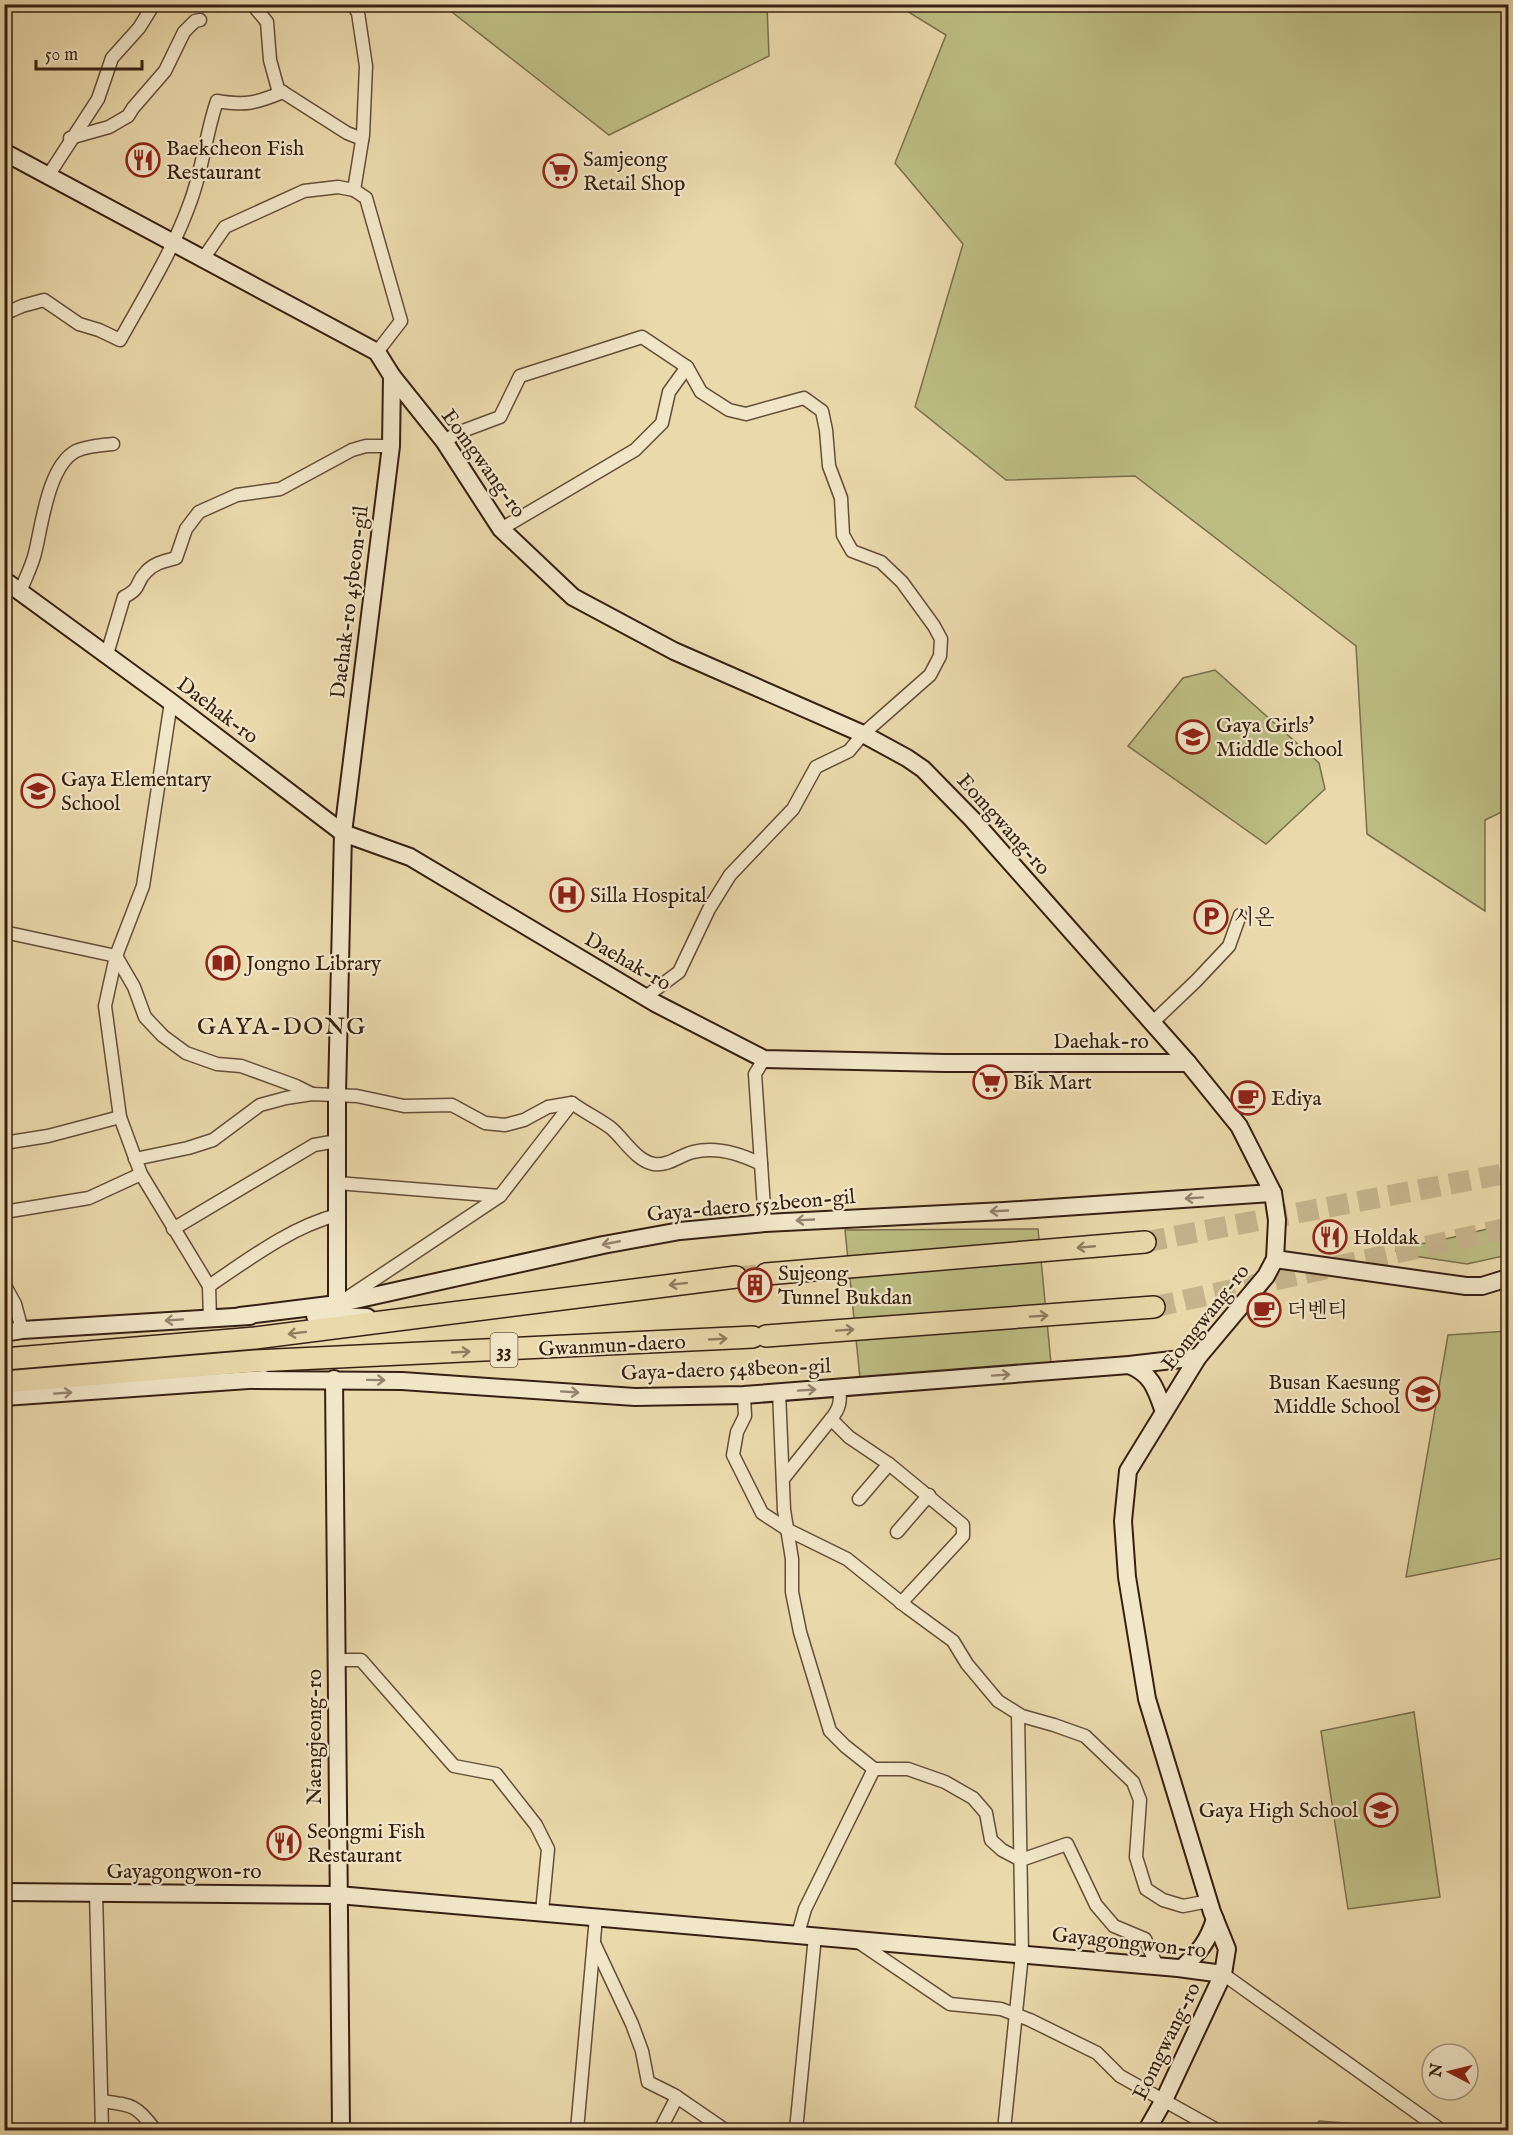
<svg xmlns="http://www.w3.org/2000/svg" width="1513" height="2135" font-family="'IM FELL English','Noto Serif KR',serif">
	<rect width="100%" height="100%" fill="#ead9ab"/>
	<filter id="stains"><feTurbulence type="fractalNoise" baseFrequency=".00333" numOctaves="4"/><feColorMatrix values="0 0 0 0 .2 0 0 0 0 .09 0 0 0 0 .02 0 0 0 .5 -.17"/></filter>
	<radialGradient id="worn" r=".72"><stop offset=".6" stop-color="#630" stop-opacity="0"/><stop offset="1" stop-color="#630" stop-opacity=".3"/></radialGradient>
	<g fill="#bdbe84" stroke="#7a6f4c" stroke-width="1.5">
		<path d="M443,5H767L769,56L609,135Z"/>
		<path d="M897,5H1508V809L1485,820V911L1367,834L1356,646L1135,476L1006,480L915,407L963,244L895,163L946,35Z"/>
		<path d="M1215,670L1319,763L1325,789L1266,844L1128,746L1183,678Z"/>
		<path d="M1508,1224V1255L1467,1264L1401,1254L1396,1251L1397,1245L1429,1243Z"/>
		<path d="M1038,1229L1051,1363L860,1378L845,1230Z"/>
		<path d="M1508,1331V1557L1406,1577L1448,1335Z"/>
		<path d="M1414,1712L1440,1897L1348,1909L1321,1731Z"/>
		<path d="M1319,2121L1372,2125L1378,2130H1314Z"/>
	</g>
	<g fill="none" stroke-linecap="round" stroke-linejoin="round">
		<g stroke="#c6b48d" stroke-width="21" stroke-dasharray="21 10" stroke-linecap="butt">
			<path d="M1145,1242L1508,1173"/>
			<path d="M736,1277L766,1274"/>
			<path d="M1154,1307L1508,1228"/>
		</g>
		<defs>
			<g id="street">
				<path d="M252,4L267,22L270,60L278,89L347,133L362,139"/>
				<path d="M353,4L358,13L366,66L363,135L354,190"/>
				<path d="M70,138L109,127L128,116L133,108L165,71L184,32L195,21L200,20"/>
				<path d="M48,176L98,99L112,58L139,28L154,4"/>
				<path d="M203,259L225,227L304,191L338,187L354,190L366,198L401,321L377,352"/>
				<path d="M4,314L22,306L44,300L79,324L99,330L120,340C145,295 174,249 191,200C203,167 206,133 217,101C246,106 256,103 283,92"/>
				<path d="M444,441L460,432L500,417L520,376L642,337L687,367L701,392L729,410L746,414L804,398L822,411L826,430L829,466L841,498L843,535L852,551L881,562L902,582L934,626L941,639L940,656L930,675L863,734L849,751L816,767L793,809L730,875L709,909L679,972L644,998"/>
				<path d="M501,529L635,450L662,423L669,392L687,367"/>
				<path d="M20,592C25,579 32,566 35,553C42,525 48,466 76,451C87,446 101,445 113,444"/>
				<path d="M107,654L124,597C143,587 134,584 146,572C154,563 165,561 176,558L186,529L199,512L237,495L280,489L352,450L366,446H391"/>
				<path d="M171,702L143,886L116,956L105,1006L120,1117L141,1174L209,1286L210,1318"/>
				<path d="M4,932L116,956L134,987L145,1017L163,1036L186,1053L217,1064L241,1066L296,1086L312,1094"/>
				<path d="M1152,1023L1196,981L1229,946L1240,915"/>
				<path d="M764,1059L755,1074L765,1223"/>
				<path d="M4,1143L48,1136L120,1117"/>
				<path d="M135,1159L188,1148L213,1140L260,1105L286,1098L312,1094L357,1096L404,1106L452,1105L485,1123L505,1125L524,1120L548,1107L572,1103C584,1112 599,1119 611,1128C624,1139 636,1161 654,1164C669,1166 680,1155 693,1152C716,1146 741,1154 761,1164"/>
				<path d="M337,1183L500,1196"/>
				<path d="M4,1212L89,1198L141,1174"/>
				<path d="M173,1229L314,1145L337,1141"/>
				<path d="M4,1284L15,1304L22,1330"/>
				<path d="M209,1286C249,1259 291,1227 337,1215"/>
				<path d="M344,1300L500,1196L572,1103"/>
				<path d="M839,1387C841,1401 840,1408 831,1419L849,1437L889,1464L963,1525V1536L901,1603"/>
				<path d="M779,1392L784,1510L792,1559V1592L800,1632L830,1731L845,1746L874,1769H908L945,1782L973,1798L986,1813L991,1840L1002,1850L1021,1860L1067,1844L1096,1905L1114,1926L1145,1939L1157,1966"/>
				<path d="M744,1395L745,1416L737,1432L733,1455L762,1513L788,1530L847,1559L908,1608L953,1641L967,1664L998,1701L1022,1716L1054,1725L1085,1736L1133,1782L1140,1800L1136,1857L1146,1889L1163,1900L1183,1906L1209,1901"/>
				<path d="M783,1479L831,1419"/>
				<path d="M859,1499L889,1464"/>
				<path d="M897,1532L929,1495"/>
				<path d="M336,1660H361L454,1766L496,1774L536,1825L548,1849L542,1912"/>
				<path d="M96,1893L102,2130"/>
				<path d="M798,1934L805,1909L874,1769"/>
				<path d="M857,1941L950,2004L1001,2009L1030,2020L1097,2053L1120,2076L1217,2130"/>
				<path d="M594,1943L632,2024L642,2051L648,2082L674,2095L725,2130"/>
				<path d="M1223,1974L1441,2130"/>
				<path d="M102,2101C132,2105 137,2105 155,2130"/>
				<path d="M577,2130L596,1917"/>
				<path d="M660,2130L677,2097"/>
				<path d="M796,2130L815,1936"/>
				<path d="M1004,2130L1022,1954L1018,1714"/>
			</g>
			<g id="secondary">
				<path d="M4,152L377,352L392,376L444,441L501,529L573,597L674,651L863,734L907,758L923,769L972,819L1188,1063L1239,1126L1273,1193L1277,1220L1275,1259L1266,1276L1198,1357L1128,1471L1123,1521L1127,1577L1147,1699L1212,1912L1227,1949L1223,1974L1164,2100L1147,2130"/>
				<path d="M4,580L171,702L343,833L410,857L655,1003L764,1059L945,1063H1188"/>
				<path d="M1275,1259L1466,1286H1482L1508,1278"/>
				<path d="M337,1304V1094L343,833L391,446L392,376"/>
				<path d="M240,1316L337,1304L603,1245L680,1231L765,1223L1004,1211L1273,1193"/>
				<path d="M315,1316L367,1317"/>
				<path d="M4,1333L22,1330L250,1316"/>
				<path d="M1129,1365C1152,1374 1156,1389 1164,1412"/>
				<path d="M334,1379L341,2130"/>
				<path d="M254,1380L402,1381L635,1397L744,1395L1129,1365L1198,1357"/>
				<path d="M4,1397L264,1379"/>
				<path d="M4,1892L338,1895L1178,1968L1223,1974"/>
				<path d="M1182,1968C1199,1952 1208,1942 1215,1919"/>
			</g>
			<g id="highway">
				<path d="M766,1274L1145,1242"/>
				<path d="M766,1336L1154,1307"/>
				<path d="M4,1359L255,1338L736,1277"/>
				<path d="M4,1382L255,1361L753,1337"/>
			</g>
		</defs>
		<use href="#street" stroke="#644e39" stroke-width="15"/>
		<use href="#secondary" stroke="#372013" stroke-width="20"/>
		<use href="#highway" stroke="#372013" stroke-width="24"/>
		<use href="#street" stroke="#f1e6c8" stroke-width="12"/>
		<use href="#secondary" stroke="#f1e6c8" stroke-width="16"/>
		<use href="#highway" stroke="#ead9ab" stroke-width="21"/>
	</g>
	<defs><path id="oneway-shaft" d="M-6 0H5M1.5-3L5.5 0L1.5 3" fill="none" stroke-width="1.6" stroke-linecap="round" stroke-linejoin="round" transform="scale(1.5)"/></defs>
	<g stroke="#94836e">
		<use href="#oneway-shaft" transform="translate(1194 1198) rotate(176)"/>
		<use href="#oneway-shaft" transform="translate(999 1211) rotate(177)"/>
		<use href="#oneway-shaft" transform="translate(805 1220) rotate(177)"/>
		<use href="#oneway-shaft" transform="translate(611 1243) rotate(169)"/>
		<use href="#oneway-shaft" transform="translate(174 1320) rotate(176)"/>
		<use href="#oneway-shaft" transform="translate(1001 1375) rotate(-4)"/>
		<use href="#oneway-shaft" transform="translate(376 1380) rotate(1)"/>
		<use href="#oneway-shaft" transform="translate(807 1390) rotate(-4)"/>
		<use href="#oneway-shaft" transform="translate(570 1392) rotate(4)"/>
		<use href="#oneway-shaft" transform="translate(63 1393) rotate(-4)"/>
	</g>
	<g stroke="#907c5f">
		<use href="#oneway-shaft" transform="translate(1086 1247) rotate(175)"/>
		<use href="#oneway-shaft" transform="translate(678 1284) rotate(173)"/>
		<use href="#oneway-shaft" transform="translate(1039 1316) rotate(-4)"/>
		<use href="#oneway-shaft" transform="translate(845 1330) rotate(-4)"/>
		<use href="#oneway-shaft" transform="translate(297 1333) rotate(173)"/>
		<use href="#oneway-shaft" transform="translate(718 1339) rotate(-3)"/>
		<use href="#oneway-shaft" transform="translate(461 1352) rotate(-3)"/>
	</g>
	<defs>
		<symbol id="restaurant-ring" viewBox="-11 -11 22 22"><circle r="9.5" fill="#f1e6c8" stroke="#8f2418" stroke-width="1.5"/><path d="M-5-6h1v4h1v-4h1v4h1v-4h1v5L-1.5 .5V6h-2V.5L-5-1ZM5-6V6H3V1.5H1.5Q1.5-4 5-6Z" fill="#8f2418"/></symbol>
		<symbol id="supermarket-ring" viewBox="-11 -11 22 22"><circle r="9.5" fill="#f1e6c8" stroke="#8f2418" stroke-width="1.5"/><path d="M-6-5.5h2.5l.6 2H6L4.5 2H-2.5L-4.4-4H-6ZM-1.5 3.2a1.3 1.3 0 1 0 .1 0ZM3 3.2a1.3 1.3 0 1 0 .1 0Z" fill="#8f2418"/></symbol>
		<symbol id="school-ring" viewBox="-11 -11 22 22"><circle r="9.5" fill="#f1e6c8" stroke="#8f2418" stroke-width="1.5"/><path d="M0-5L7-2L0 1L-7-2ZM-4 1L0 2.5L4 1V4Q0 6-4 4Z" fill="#8f2418"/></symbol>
		<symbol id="hospital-ring" viewBox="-11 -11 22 22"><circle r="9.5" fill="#f1e6c8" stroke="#8f2418" stroke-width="1.5"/><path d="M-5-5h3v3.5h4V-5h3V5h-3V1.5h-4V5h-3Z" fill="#8f2418"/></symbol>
		<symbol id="parking-ring" viewBox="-11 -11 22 22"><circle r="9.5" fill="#f1e6c8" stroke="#8f2418" stroke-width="1.5"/><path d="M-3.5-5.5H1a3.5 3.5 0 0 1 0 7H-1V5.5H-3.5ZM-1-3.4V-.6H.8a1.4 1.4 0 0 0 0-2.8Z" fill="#8f2418"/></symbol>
		<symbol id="library-ring" viewBox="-11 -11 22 22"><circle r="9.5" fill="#f1e6c8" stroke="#8f2418" stroke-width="1.5"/><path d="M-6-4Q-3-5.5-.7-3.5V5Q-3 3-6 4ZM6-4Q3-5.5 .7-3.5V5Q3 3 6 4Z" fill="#8f2418"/></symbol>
		<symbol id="cafe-ring" viewBox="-11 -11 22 22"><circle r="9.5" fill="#f1e6c8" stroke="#8f2418" stroke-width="1.5"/><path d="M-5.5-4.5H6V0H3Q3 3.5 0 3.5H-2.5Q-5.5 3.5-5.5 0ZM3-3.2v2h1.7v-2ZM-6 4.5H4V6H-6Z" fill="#8f2418"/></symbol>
		<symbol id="building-ring" viewBox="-11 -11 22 22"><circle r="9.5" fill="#f1e6c8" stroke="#8f2418" stroke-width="1.5"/><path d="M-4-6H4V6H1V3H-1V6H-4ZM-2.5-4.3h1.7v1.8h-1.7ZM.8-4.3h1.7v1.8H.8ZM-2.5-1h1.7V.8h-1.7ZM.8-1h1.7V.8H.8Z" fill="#8f2418"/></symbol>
	</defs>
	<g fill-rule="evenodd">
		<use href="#restaurant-ring" x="124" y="141" width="38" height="38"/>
		<use href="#supermarket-ring" x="541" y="152" width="38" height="38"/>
		<use href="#school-ring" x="1174" y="718" width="38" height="38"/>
		<use href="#school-ring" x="19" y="772" width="38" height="38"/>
		<use href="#hospital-ring" x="548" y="876" width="38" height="38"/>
		<use href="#parking-ring" x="1192" y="898" width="38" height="38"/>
		<use href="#library-ring" x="204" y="944" width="38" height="38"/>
		<use href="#supermarket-ring" x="971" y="1063" width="38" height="38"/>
		<use href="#cafe-ring" x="1229" y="1079" width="38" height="38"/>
		<use href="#restaurant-ring" x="1311" y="1218" width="38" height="38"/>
		<use href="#building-ring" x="736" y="1266" width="38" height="38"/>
		<use href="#cafe-ring" x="1245" y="1291" width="38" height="38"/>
		<use href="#school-ring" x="1404" y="1375" width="38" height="38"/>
		<use href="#school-ring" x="1362" y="1791" width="38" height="38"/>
		<use href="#restaurant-ring" x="265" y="1824" width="38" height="38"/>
	</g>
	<g text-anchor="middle" stroke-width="4.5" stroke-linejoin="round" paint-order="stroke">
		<rect fill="#f1e6c8" stroke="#6f5b49" stroke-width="1.5" x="490.5" y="1333" width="27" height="34" rx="4.5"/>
		<g font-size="20" font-weight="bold" fill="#372013">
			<text x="504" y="1357">33</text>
		</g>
		<g font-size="21" fill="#372013" stroke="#f1e6c8" text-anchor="start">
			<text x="166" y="155">Baekcheon Fish<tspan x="166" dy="24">Restaurant</tspan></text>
			<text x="583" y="166">Samjeong<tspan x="583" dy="24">Retail Shop</tspan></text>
			<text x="1216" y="732">Gaya Girls'<tspan x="1216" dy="24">Middle School</tspan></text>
			<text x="61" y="786">Gaya Elementary<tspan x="61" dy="24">School</tspan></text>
			<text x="590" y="902">Silla Hospital</text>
			<text x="1234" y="924">시온</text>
			<text x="246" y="970">Jongno Library</text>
			<text x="1013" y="1089">Bik Mart</text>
			<text x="1271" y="1105">Ediya</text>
			<text x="1353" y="1244">Holdak</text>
			<text x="778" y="1280">Sujeong<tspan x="778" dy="24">Tunnel Bukdan</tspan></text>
			<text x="1287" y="1317">더벤티</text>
			<text x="1400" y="1389" text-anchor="end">Busan Kaesung<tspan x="1400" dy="24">Middle School</tspan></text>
			<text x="1358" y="1817" text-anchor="end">Gaya High School</text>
			<text x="307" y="1838">Seongmi Fish<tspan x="307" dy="24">Restaurant</tspan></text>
		</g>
		<g font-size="21" fill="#372013" stroke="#f1e6c8">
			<text transform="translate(484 463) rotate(54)" y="7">Eomgwang-ro</text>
			<text transform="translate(349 602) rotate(-83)" y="7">Daehak-ro 45beon-gil</text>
			<text transform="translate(218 710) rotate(37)" y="7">Daehak-ro</text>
			<text transform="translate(1004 824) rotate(48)" y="7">Eomgwang-ro</text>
			<text transform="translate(628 961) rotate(30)" y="7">Daehak-ro</text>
			<text x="1101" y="1048">Daehak-ro</text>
			<text transform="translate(751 1205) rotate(-5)" y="7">Gaya-daero 552beon-gil</text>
			<text transform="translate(1205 1317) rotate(-52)" y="7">Eomgwang-ro</text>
			<text transform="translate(612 1345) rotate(-3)" y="7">Gwanmun-daero</text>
			<text transform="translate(726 1369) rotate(-2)" y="7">Gaya-daero 548beon-gil</text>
			<text transform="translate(314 1737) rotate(-90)" y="7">Naengjeong-ro</text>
			<text x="184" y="1878">Gayagongwon-ro</text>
			<text transform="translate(1129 1942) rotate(6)" y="7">Gayagongwon-ro</text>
			<text transform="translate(1166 2041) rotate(-64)" y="7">Eomgwang-ro</text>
		</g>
		<g font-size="24" letter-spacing="1.5" fill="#372013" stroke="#f1e6c8">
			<text x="282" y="1034">GAYA-DONG</text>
		</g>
	</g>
	<rect width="1513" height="2135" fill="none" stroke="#ead9ab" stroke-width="24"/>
	<rect x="6" y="6" width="1501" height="2123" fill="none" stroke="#372013" stroke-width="3"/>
	<rect x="12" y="12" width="1489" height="2111" fill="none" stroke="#372013" stroke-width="1.5"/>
	<g transform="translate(1450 2072) rotate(277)"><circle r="28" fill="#f1e6c8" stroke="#a79780" stroke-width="1.5"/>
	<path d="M0-4.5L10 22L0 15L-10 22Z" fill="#8f2418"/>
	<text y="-9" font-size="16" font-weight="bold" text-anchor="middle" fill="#372013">N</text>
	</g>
	<path d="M36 60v9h106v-9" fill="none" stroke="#372013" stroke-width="3"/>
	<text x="45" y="60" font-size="18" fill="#372013" stroke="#f1e6c8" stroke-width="4.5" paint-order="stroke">50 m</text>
	<rect width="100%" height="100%" filter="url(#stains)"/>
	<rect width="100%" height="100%" fill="url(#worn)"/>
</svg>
